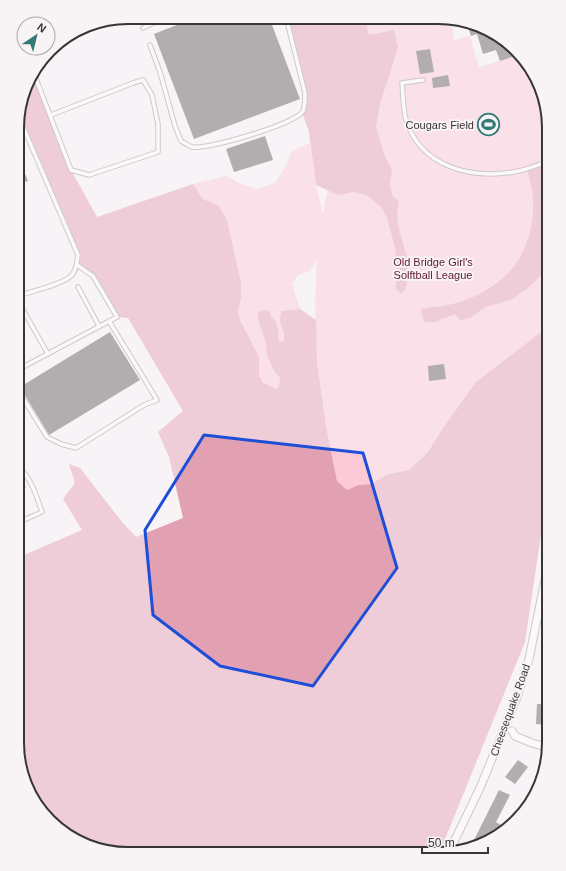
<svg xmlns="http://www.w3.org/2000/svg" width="566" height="871" font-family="Helvetica,sans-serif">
	<rect width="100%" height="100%" fill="#f8f3f5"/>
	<path fill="#fccad7" d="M365,18H451L454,40L470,36L479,67L518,55L540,85L549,128V329H545L476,382L441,431L428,452L409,470L388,474L371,484L358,485L347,490L337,481L326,426L317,362L315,302L317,259L310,271L298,275L292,284L300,309L281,311L280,322L284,329L283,341L280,343L278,336L258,320C266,340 267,362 280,378L279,386L276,389L262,381L259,374L256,351L240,320L238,312L241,298V283L234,253L219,207L203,199L193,184L227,176L240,184L259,189L276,182L285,167L292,151L310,143L316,185L323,215L325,201L328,192L325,186L376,127L380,104L398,48L369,35Z"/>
	<g fill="#e2a1b3">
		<path d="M286,17L365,18L369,35L394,30L398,48L380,104L376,127L384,154L392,170L390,184L392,195L399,202L397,215L399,230L407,257V283L405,290L401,293L396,290V273L394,261L396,251L387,218L381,207L368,196L354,192L338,195L316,185L309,132L302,112L305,93Z"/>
		<path d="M36,79L71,170L97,217L193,184L203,199L219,206L227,220L241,283V298L238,312L240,320L256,351L259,358V374L262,382L276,389L279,386L280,378L275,372L268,358L265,340L258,320V314L262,310L269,311L272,318L276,321L279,332L278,336L280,342L283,341C286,332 281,329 280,321C280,318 281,314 281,311L300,309L316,320L317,362L326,426L337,481L347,490L358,485L371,484L388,474L409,470L428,452L441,431L476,382L541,332L545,508L525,642L439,854L113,853L60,831L26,786L17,743V558L82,530L63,499L75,483L69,464L80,468L122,522L136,537L183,518L169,457L158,432L183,411L128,318L117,317L93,276L77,265L78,255L18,115L28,84Z"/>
		<path d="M549,161V266L543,274L527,289L512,299L497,304L485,307L471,317L461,321L455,314L435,322H424L421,309C430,307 439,307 448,305C471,301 496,287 511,270C527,253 535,221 533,198C532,188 529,178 527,168Z"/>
	</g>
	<g fill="#5d595a">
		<path d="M197,17H269L300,99L194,139L154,34Z"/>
		<path d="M467,24L506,40L518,55L500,61L496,50L483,54L477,34L471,36Z"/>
		<path d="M430,49L434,72L420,74L416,51Z"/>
		<path d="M448,75L450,86L433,88L432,78Z"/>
		<path d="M265,136L273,160L234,172L226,149Z"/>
		<path d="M18,156L28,181L18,184Z"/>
		<path d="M110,332L140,380L49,435L20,387Z"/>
		<path d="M444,364L446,379L429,381L428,366Z"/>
		<path d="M17,473L26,487L17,492Z"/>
		<path d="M537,704H549V725L536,724Z"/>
		<path d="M518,760L528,767L515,784L505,777Z"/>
		<path d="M499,790L510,795L496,822L501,825L497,832L481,845L470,848Z"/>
	</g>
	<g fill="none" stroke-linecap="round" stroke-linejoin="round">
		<defs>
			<g id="lane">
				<path d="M143,28L166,17"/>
				<path d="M150,45L160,72L175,126L181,141C185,143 189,146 192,147C207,150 296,124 303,111C305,106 305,99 305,93L286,17"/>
				<path d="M33,71L71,170L89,175L158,152V124L152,95L143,80L133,83L51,115"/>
				<path d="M423,80L402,83C403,95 403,108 406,120C421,167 470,179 514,172C526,170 538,165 549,161"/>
				<path d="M18,286L21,295"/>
				<path d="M78,287L99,326"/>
				<path d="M18,296C32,291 61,285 71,276C76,272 77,262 78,255L18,115"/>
				<path d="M18,301L48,354"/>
				<path d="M18,358L23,367L117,317L93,276L77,265"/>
				<path d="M18,384L23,367"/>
				<path d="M18,390L47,437L61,444L76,448L144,405L157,400L109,321"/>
				<path d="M17,523L42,512C36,494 31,478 17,465"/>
			</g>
			<g id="street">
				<path d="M512,731L515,736L532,743L549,748"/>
				<path d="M449,852L480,788L516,700L529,659L549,560"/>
			</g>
		</defs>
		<use href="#lane" stroke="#9a9697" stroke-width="5.5"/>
		<use href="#street" stroke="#9a9697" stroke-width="9"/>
		<use href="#lane" stroke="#fff" stroke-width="3.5"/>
		<use href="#street" stroke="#fff" stroke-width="7"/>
	</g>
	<path d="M0 0H566V871H0ZM204,435L363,453L397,568L313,686L220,666L153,615L145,530Z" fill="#f8f3f5" fill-opacity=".55" fill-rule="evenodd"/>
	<path fill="none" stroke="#1d4ed8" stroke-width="3" stroke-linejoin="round" d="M204,435L363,453L397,568L313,686L220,666L153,615L145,530Z"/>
	<defs>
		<symbol id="stadium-ring" viewBox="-11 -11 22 22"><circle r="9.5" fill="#f8f3f5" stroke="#327a76" stroke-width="1.5"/><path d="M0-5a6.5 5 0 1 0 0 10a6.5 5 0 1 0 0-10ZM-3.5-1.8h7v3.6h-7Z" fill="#327a76"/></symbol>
	</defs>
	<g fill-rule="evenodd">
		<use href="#stadium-ring" x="476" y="112" width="25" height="25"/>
	</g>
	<g text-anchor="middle" stroke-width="4" stroke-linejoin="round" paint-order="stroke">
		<g font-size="11" fill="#373535" stroke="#f8f3f5" text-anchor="end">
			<text x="474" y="129">Cougars Field</text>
		</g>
		<g font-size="11" fill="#621734" stroke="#f8f3f5">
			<text x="433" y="266">Old Bridge Girl's<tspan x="433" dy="13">Solftball League</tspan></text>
		</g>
		<g font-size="11" fill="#373535" stroke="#f8f3f5">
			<text transform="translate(510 710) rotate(-70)" y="4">Cheesequake Road</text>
		</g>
	</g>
	<path d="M0 0H566V871H0ZM128 24H438A104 104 0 0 1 542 128V743A104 104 0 0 1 438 847H128A104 104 0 0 1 24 743V128A104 104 0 0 1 128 24Z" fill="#f8f3f5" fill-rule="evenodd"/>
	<path fill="none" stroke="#373535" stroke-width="2" d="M128 24H438A104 104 0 0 1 542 128V743A104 104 0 0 1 438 847H128A104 104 0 0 1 24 743V128A104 104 0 0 1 128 24Z"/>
	<g transform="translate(36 36) rotate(35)"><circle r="19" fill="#f8f3f5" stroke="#aba7a8"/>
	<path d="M0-3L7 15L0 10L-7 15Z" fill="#327a76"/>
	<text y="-6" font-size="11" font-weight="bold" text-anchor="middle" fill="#373535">N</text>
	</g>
	<path d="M422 847v6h66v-6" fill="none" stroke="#373535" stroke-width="2"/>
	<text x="428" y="847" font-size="12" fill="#373535" stroke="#f8f3f5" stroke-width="3" paint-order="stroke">50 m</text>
</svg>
